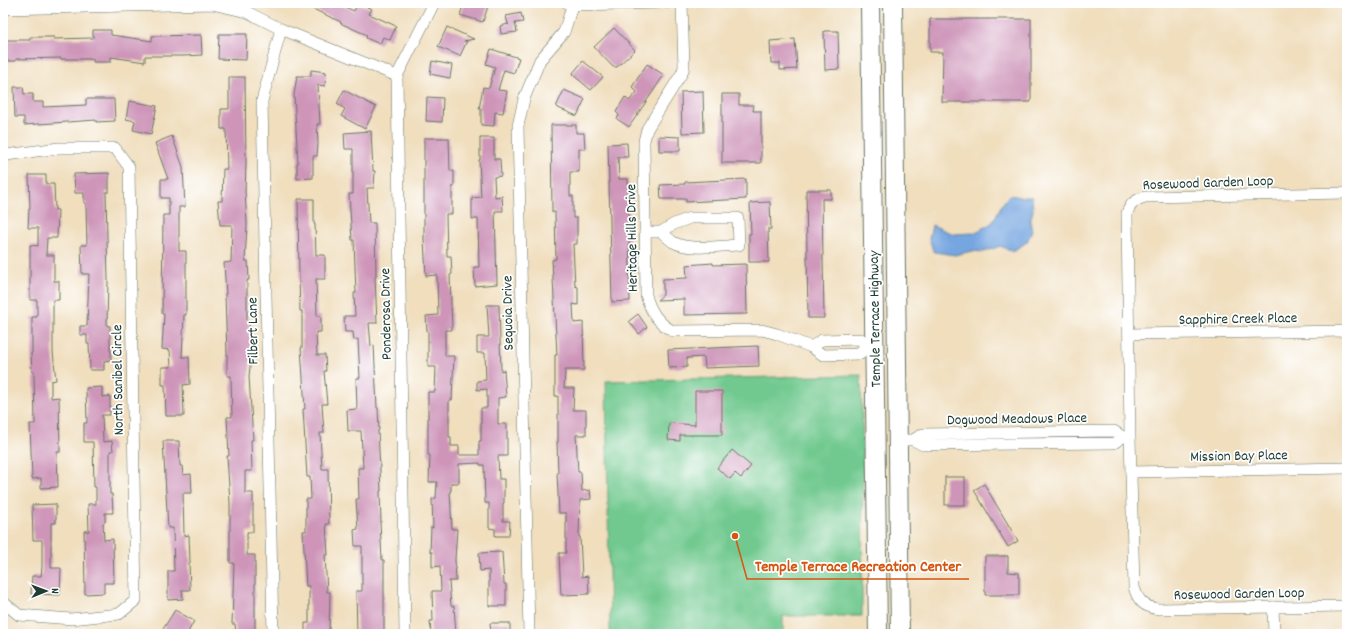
<svg xmlns="http://www.w3.org/2000/svg" width="1350" height="637" font-family="Dekko,sans-serif">
	<rect width="100%" height="100%" fill="#fff"/>
	<filter id="ink" filterUnits="userSpaceOnUse"><feTurbulence type="fractalNoise" baseFrequency=".025" numOctaves="2"/><feDisplacementMap in="SourceGraphic" scale="8" xChannelSelector="R" yChannelSelector="G"/><feConvolveMatrix kernelMatrix="1 2 1 2 8 2 1 2 1" color-interpolation-filters="sRGB"/></filter>
	<filter id="wash" filterUnits="userSpaceOnUse"><feTurbulence type="fractalNoise" baseFrequency=".012" numOctaves="4" result="noise"/><feDisplacementMap in="SourceGraphic" scale="16" xChannelSelector="R" yChannelSelector="G"/><feGaussianBlur stdDeviation="0.9" result="paint"/><feColorMatrix in="noise" values="0 0 0 0 0 0 0 0 0 0 0 0 0 0 0 0 0 1.4 0 .05"/><feComposite in="paint" operator="in"/></filter>
	<g filter="url(#wash)">
		<rect width="100%" height="100%" fill="#f0debd"/>
		<path fill="#71c98f" stroke="#488362" d="M861,375L863,456L862,616H783V634H610L606,381Z"/>
		<path fill="#76a6e0" stroke="#4a728a" d="M1009,195L1022,197H1032L1033,211L1030,221L1032,230L1027,242L1013,251L1000,246L984,252L972,251L955,255L934,252L929,239L932,225L953,234L974,233L992,223L1001,206Z"/>
		<g id="blocks">
			<g fill="#ce95b9">
				<path d="M300,3H336L354,11L358,3L372,9L369,14L396,26L390,40L383,37L380,44L366,38L367,35L340,23L341,22Z"/>
				<path d="M464,3H479L488,6L483,22L460,15Z"/>
				<path d="M521,13L523,22L515,23L517,32L501,34L500,26L509,24H508L506,16Z"/>
				<path d="M930,19H1031V102H942L943,52H930Z"/>
				<path d="M447,27L474,39L464,41H467L460,56L438,47Z"/>
				<path d="M614,28L635,50L617,67H613L594,47Z"/>
				<path d="M93,30H111V35L152,41V36L201,35L202,55L184,56H145V62L111,57V62H93V59H61V58L16,59V61H3V40H30V37H54V39L93,38Z"/>
				<path d="M824,31H838L839,69L825,70Z"/>
				<path d="M219,34H247L246,60L218,59Z"/>
				<path d="M795,39L797,69L780,70V63H771L770,41Z"/>
				<path d="M491,49L519,58L514,73L504,70L498,90L507,91L503,113L495,112L494,126L481,125V109H479L483,87L489,88L495,67L486,64Z"/>
				<path d="M432,61L452,65L450,78L430,74Z"/>
				<path d="M583,61L603,77L591,90L572,74Z"/>
				<path d="M647,64L664,75L629,127L617,119L619,115L616,112L625,97L629,101L637,92L632,87Z"/>
				<path d="M311,70L326,72L325,86L318,85L320,124H317L318,144L317,156H313V178L297,179V163H298L294,95L297,76H311Z"/>
				<path d="M229,77H245L246,163L245,192L247,224L245,261H248L249,280H247V322H249L251,356L249,377L253,440H251L252,471H245V493H253V532H247V555H255V634H236L235,624H232L234,563H230V502L227,456H229L227,417H232L231,376H227V354L225,294H226L224,263L231,262L232,225H220L218,201H222L223,169H227L226,129H221V109H229Z"/>
				<path d="M14,87H23L24,94H33V102H43V107L86,105V99H114L115,121L96,122V120L24,125V117H15Z"/>
				<path d="M344,90L376,107L365,129L341,116L345,109L337,104Z"/>
				<path d="M564,90L585,99L577,116L556,107Z"/>
				<path d="M703,91L704,132L682,133L681,92Z"/>
				<path d="M722,94H739V105H754L753,111H761V163H722Z"/>
				<path d="M427,97L443,98L442,122L426,121Z"/>
				<path d="M129,101L157,106L151,134L133,130L135,121L126,119Z"/>
				<path d="M551,125H576V133H584L585,149H579V172H570V196H573V218H577V244H573L575,286L578,287V305L573,304L574,323L583,322L584,370H565L564,388H574L573,410H586V435H576L578,472H581L582,491L590,490L591,499L580,500L579,537H580L582,577L588,576L589,594L561,595L559,553H566V513H559L557,474L558,473L557,442H558V396H555V355H557L552,260L556,259L555,212H552Z"/>
				<path d="M371,131L373,171H375L374,188H367L369,223H375L376,277H375L377,323H369L371,346L374,345L377,408H378L379,430H378L381,491H380L381,522H380L382,560H384V634H357L356,591H362V546H355L354,530L358,529L356,499H359L358,468H363L361,431H348L347,410L357,409L356,378H360L358,339L354,340L353,332H345L344,316H355L354,293H356L354,240H352L349,194H353V149H345L344,133Z"/>
				<path d="M172,136L183,167L185,207H179V251H186V315H184L182,357H189L190,384L183,385L184,416H166L165,385H162V367H171L170,350L162,349L164,314H162L163,215H169V198H161V179H168L155,143Z"/>
				<path d="M659,136L680,137V151H659Z"/>
				<path d="M424,138H449L450,171H454V187H452V214H446L447,256H451L452,274L450,275L452,330H445V356H454L452,400H449V437H451V446H459V455H479V441H481V408H487V389L477,390V381L486,380L485,353H477V337H489L487,305H499L501,371L504,370L506,397L498,398V424H507V456H498L499,479H504V503H503V521H510L509,536H495V529L489,528V503H485L484,465H480V463L459,464V483H451V491H450L452,529H457L455,559L456,581H449L451,606H454L456,634H431L430,621H433L432,591H441L440,566L432,567V552H430L431,527L433,528L432,499L436,498L437,482H429L430,455H428V392H435L436,367H428V331H427L426,316L438,315L437,275L426,276L424,239Z"/>
				<path d="M480,138H494V159H500L501,176L494,177L495,197L502,196L503,211H495L497,284L475,286L474,267H479L478,219H472V198L481,197L479,160H480Z"/>
				<path d="M627,143L628,157H618L619,179H628L629,241L630,269H629L630,301L612,302L608,144Z"/>
				<path d="M109,173V192H106L108,281L107,326H110V351H111V360L104,361V370H90L89,344H87V335H80V326H87L89,274H82L81,245H87L86,203H84V193H75L74,174Z"/>
				<path d="M29,175H46V184H54L55,210H58L57,238H47L46,255H54V281H59V300H53V352L56,380L51,381V398L59,397L60,452H57L58,487L41,488V478L32,479L30,424H35L34,372H32L31,353H32V317H37V300H30V245L38,246V228H28L29,209H30Z"/>
				<path d="M746,179V199L686,202V199H661L660,185L685,184V182Z"/>
				<path d="M806,190H831V199H822L824,318H808Z"/>
				<path d="M298,199H314V224H315L316,255H325V279H316L317,316H321V332H316L317,355H325L326,371H324L327,404H322L324,433H320L322,469H328L329,524H326L328,555H325L327,592H330L329,634H305V623H309V586H306L303,531H306V499H311L310,477H307L303,409H305L301,348H302V311H300L299,279Z"/>
				<path d="M770,202L771,229H768L769,262H749V234H751L750,203Z"/>
				<path d="M713,263V265L746,264L747,314L684,315V299L657,300L663,295V279L687,278L686,265Z"/>
				<path d="M638,314L647,327L639,334L629,321Z"/>
				<path d="M758,346L759,366L705,368L704,357L687,358V367L669,368L668,350Z"/>
				<path d="M102,387V397L110,396V415H102L103,442L112,441L113,451H110V494H112L113,513H105V522L103,523L104,540L113,539L114,583H104V593L85,594L84,531H89L88,504H96V487H94L93,442H84V423H87L86,388Z"/>
				<path d="M695,391H722V435H680V441L668,440L669,423L695,425Z"/>
				<path d="M163,441H179L180,466H182L183,475L191,474L192,493H183L184,536L189,535L190,563H189L190,590H182L183,599L168,600V571H174L173,528H168Z"/>
				<path d="M732,450L751,466L741,478L735,473L730,479L717,468Z"/>
				<rect x="945" y="477" width="20" height="28"/>
				<path d="M984,484L1018,541L1008,547L974,490Z"/>
				<path d="M56,504V523H51V568H61L60,595L31,594L32,576H41L42,567V540H33L32,505Z"/>
				<path d="M502,552L504,584H506V606H489V570L480,571L479,553Z"/>
				<path d="M985,556H1008V572L1019,573V595H985Z"/>
				<path d="M175,610L194,621L187,634H160Z"/>
				<path d="M490,623H510V634H491Z"/>
			</g>
		</g>
	</g>
	<g filter="url(#ink)">
		<use href="#blocks" fill-opacity="0" stroke="#687564" stroke-width="1"/>
		<g fill="none" stroke-linecap="round" stroke-linejoin="round">
			<defs>
				<g id="minor">
					<path d="M567,3L573,5L666,3"/>
					<path d="M682,3L684,67L682,73L647,129L644,141L646,295C650,311 659,324 673,331L762,330L777,334L811,347L823,355L860,354L865,345"/>
					<path d="M3,9L212,4L247,12L281,29L397,76"/>
					<path d="M3,159L6,155L59,148H115L129,167L136,600L119,614L71,619L19,615L3,602"/>
					<path d="M1347,193L1145,197C1135,200 1131,203 1127,213L1130,437L1134,587C1138,601 1144,607 1158,609L1347,606"/>
					<path d="M645,232H661L674,224L690,218H738L739,245C720,246 689,251 673,242C669,239 665,235 661,232"/>
					<path d="M1129,334L1347,331"/>
					<path d="M811,347L822,340L861,339L865,345"/>
					<path d="M898,440H913L923,445L1114,443L1123,437L1114,431L923,434L913,440"/>
					<path d="M1131,472L1347,468"/>
					<path d="M1273,607L1274,634"/>
					<path d="M273,634L262,101L281,29"/>
					<path d="M405,634L397,76L434,3"/>
					<path d="M529,634L518,126L524,99L540,60L564,32L573,3"/>
				</g>
				<g id="primary">
					<path d="M870,3L878,634"/>
					<path d="M893,3L900,634"/>
				</g>
			</defs>
			<use href="#minor" stroke="#687564" stroke-width="12"/>
			<use href="#primary" stroke="#687564" stroke-width="20"/>
			<use href="#minor" stroke="#fff" stroke-width="11"/>
			<use href="#primary" stroke="#fff" stroke-width="18"/>
		</g>
	</g>
	<g text-anchor="middle" stroke-width="3.5" stroke-linejoin="round" paint-order="stroke">
		<g font-size="15" fill="#1f3d34" stroke="#fff">
			<text transform="translate(1208 182) rotate(-2)" y="5">Rosewood Garden Loop</text>
			<text transform="translate(631 238) rotate(-91)" y="5">Heritage Hills Drive</text>
			<text transform="translate(507 313) rotate(-91)" y="5">Sequoia Drive</text>
			<text transform="translate(385 314) rotate(-91)" y="5">Ponderosa Drive</text>
			<text transform="translate(1238 318) rotate(-1)" y="5">Sapphire Creek Place</text>
			<text transform="translate(874 319) rotate(-91)" y="5">Temple Terrace Highway</text>
			<text transform="translate(252 331) rotate(-91)" y="5">Filbert Lane</text>
			<text transform="translate(117 380) rotate(-91)" y="5">North Sanibel Circle</text>
			<text transform="translate(1017 418) rotate(-1)" y="5">Dogwood Meadows Place</text>
			<text transform="translate(1239 455) rotate(-1)" y="5">Mission Bay Place</text>
			<text transform="translate(1239 593) rotate(-1)" y="5">Rosewood Garden Loop</text>
		</g>
	</g>
	<path fill="none" stroke="#d45610" stroke-width="1.5" d="M735 536L747 579H969"/>
	<circle fill="#d45610" stroke="#fff" stroke-width="1.5" cx="735" cy="536" r="4"/>
	<g font-size="16" text-anchor="middle" font-weight="bold" fill="#d45610" stroke="#fff" stroke-width="3.5" stroke-linejoin="round" paint-order="stroke">
		<text x="858" y="571">Temple Terrace Recreation Center</text>
	</g>
	<rect width="1350" height="637" fill="none" stroke="#fff" stroke-width="16"/>
	<g transform="translate(46 591) rotate(89)" stroke="#ffffff" stroke-width="3" paint-order="stroke">
	<path d="M0-3L7 15L0 10L-7 15Z" fill="#1f3d34"/>
	<text y="-6" font-size="11" font-weight="bold" text-anchor="middle" fill="#1f3d34">N</text>
	</g>
</svg>
